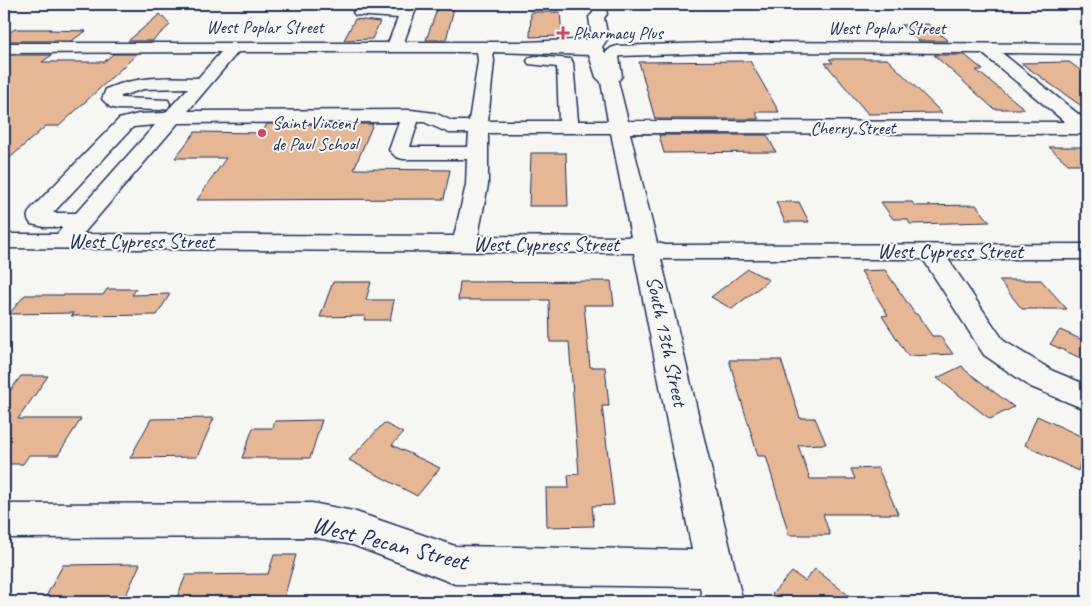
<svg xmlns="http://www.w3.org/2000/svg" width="1091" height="606" font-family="Caveat,sans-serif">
	<rect width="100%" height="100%" fill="#f6f6f2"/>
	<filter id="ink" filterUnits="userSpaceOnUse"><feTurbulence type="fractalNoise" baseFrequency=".02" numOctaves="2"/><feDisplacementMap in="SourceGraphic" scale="10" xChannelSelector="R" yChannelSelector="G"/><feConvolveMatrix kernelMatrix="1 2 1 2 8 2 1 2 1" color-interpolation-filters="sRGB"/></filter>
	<g filter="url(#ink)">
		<g fill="#e5b795" stroke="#1b2f5e">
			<path d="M439,4H455L446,40H426Z"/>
			<path d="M531,12H560L562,36L530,37Z"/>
			<path d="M160,14L170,25L152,41H128Z"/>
			<path d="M355,19L380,22L372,39L344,40Z"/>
			<path d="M928,24L948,41H919L901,25Z"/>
			<path d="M15,29H51L49,30L86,31L71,41H4V36Z"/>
			<path d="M113,54H137L59,126H46L4,163V55H52L42,62H104Z"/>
			<path d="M934,55H965L983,70H976L1025,109H994Z"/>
			<path d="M829,59H887L942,113L868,114L825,63H833Z"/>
			<path d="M750,61L779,112H755L759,119H655L639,62Z"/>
			<path d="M1069,62L1087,75V110L1021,63Z"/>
			<path d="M267,124H373L354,169L450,170L444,199L197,200L226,158H175L195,132L262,133Z"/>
			<path d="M659,135H767L776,152L664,153Z"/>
			<path d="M1049,147H1082L1087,151V164H1068Z"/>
			<path d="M531,153H566L568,206H529Z"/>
			<path d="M776,202H799L809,222H785Z"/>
			<path d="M881,202H912L915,206L976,205L990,222L910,224L907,219H893Z"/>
			<path d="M748,269L769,280L732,309L711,297Z"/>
			<path d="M885,270L915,314H917L932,336H940L953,354L908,356L882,316L888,315L861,271Z"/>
			<path d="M999,280H1041L1067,309H1022Z"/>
			<path d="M611,281L614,305H584L590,367H605L609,406H602L614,505L592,506L594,526L547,527L546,488H569L568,475L579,474L569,342H550L549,300H458L460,282Z"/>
			<path d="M333,282H371L366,300H394L390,320H364L365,316L320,317Z"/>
			<path d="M107,289H136L132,295L170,294L157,315L71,316L74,313L9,314L25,295H103Z"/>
			<path d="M1060,330L1087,342V361L1050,344Z"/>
			<path d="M729,360H781L800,418H815L826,444L798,445L810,479H855L851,469L878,468L898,514H823L830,535H789L766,456H758Z"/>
			<path d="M962,366L965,370L1014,407L990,419L937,378Z"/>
			<path d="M21,376H48L18,419H81L58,455H29L23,464H4V399Z"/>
			<path d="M1037,416L1087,439L1078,471L1025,445Z"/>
			<path d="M214,418L197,457L130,458L151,419Z"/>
			<path d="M322,420L310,458H242L253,428H273L275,421Z"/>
			<path d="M384,423L403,433L392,445L440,468L417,496L349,460Z"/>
			<path d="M274,555H296L283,602H175L186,575L268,574Z"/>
			<path d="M140,564L123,602H43L63,565Z"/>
			<path d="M815,569L857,602H781L772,594L792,572L805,581Z"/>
		</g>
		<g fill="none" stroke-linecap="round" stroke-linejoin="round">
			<defs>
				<path id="minor" d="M365,4H408L416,9L404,42H526L592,39L589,17L593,13L591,4H605L607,14L604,18L608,38L602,47L605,53L611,48L617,46L739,42L1087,44V54L1002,53L1087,121V136L1080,134L630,133L657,243L666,245L1087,244V259H948L1004,341L1053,371L1087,385V410L1031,387L984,355L923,259H661L743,602H703L700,587L455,584L353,545L312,537L4,538V504L312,503L353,511L455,546L692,550L634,253L4,248V234H57L63,227H44L31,224C26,218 27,215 31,209L119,119L138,114L165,113L188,88L144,89L121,96V98L168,100L170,104L168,108L161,110L117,109L110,107L102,99L106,89C136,76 166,77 198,78L221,52L4,53V43H388L398,18L355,15L353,12ZM238,52H477L478,61L469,121H452L435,113L411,110L188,111ZM493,52L589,55L596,77L601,82L608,121H578L573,63L571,59L535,56L529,58L527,61L529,64L557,67L559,121H488L494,61ZM739,52L982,53L1065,122L628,121L618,81L622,76L619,57L621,56ZM399,122L389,150L396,157L403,159H467L466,185L454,236L83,234L178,123ZM418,122H424L449,133H469L468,147H410ZM155,125L76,213H53L133,127ZM488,133H611L631,237L478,236L488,185Z"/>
			</defs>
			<use href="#minor" stroke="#1b2f5e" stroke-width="3"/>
			<use href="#minor" fill="#f6f6f2" fill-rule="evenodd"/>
		</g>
	</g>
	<g fill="#d1495b" stroke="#f6f6f2" stroke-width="2">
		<path d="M560.5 25.5h5v5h5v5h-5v5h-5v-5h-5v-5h5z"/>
		<circle cx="262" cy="133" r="5"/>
	</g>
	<g text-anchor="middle" stroke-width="4" stroke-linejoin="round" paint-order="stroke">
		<g font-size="18" fill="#1b2f5e" stroke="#f6f6f2">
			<text x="265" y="33">West Poplar Street</text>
			<text x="887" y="34">West Poplar Street</text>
			<text x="853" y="134">Cherry Street</text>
		</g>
		<g font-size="18" fill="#1b2f5e" stroke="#f6f6f2" text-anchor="start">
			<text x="573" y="39">Pharmacy Plus</text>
			<text x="272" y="129">Saint Vincent<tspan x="272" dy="21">de Paul School</tspan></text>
		</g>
		<g font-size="21" fill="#1b2f5e" stroke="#f6f6f2">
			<text x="141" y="248">West Cypress Street</text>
			<text x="546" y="251">West Cypress Street</text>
			<text x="950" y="258">West Cypress Street</text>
			<text transform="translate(667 341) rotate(78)" y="7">South 13th Street</text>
		</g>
		<g font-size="25" fill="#1b2f5e" stroke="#f6f6f2">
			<text transform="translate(390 542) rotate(14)" y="9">West Pecan Street</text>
		</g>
	</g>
	<rect width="1091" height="606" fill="none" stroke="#f6f6f2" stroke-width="20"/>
	<rect x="10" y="10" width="1071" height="586" fill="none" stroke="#1b2f5e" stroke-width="2" filter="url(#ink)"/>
</svg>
